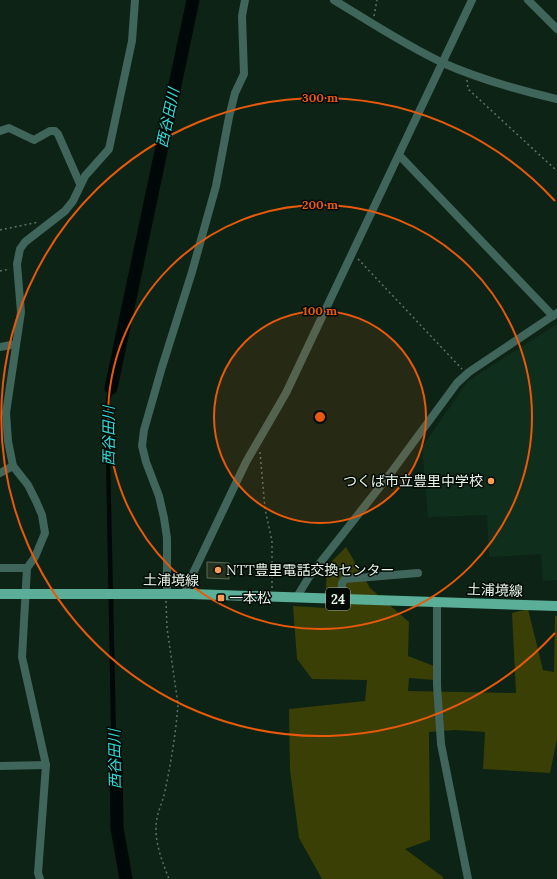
<svg xmlns="http://www.w3.org/2000/svg" width="557" height="879" font-family="Lora,'Noto Sans JP',serif">
	<rect width="100%" height="100%" fill="#0c2315"/>
	<path fill="#102e1c" d="M557,324V580L543,581L541,554L489,557L487,515L428,517L422,447L468,381Z"/>
	<path fill="#3a3f06" d="M346,547L370,588L409,622L408,656L434,666V680L409,678L408,691L516,693L512,613L528,609L543,670L554,672L555,616H557V739L550,773L483,769L485,732L455,730L429,732L430,840L405,849L443,877V879H322L299,838L290,770L289,709L365,701L367,680L312,679L297,659L293,606L325,608L327,566Z"/>
	<path fill="#000707" d="M111,369L116,371L109,407L116,730L119,776H114L111,730L105,407Z"/>
	<g fill="none" stroke-linecap="round" stroke-linejoin="round">
		<g stroke="#000707" stroke-width="13">
			<path d="M111,388L193,0"/>
			<path d="M116,759L117,828L126,879"/>
		</g>
	</g>
	<path fill="#26341f" stroke="#5c6b54" d="M207,562L229,563V579L207,578Z"/>
	<g fill="none" stroke-linecap="round" stroke-linejoin="round">
		<g stroke="#5e7265" stroke-width="1.5" stroke-dasharray="2 3" stroke-linecap="butt">
			<path d="M374,16L377,0"/>
			<path d="M467,80L468,89L557,171"/>
			<path d="M0,230L39,222"/>
			<path d="M358,259L462,369"/>
			<path d="M0,271L10,269"/>
			<path d="M260,452L265,509L272,541V588"/>
			<path d="M166,601L167,628L178,704C176,733 171,762 165,791C162,806 156,812 156,829C156,847 163,863 169,879"/>
		</g>
		<g stroke="#40655b" stroke-width="8">
			<path d="M334,0C370,22 405,45 443,63C479,79 518,90 557,99"/>
			<path d="M528,0L557,29"/>
			<path d="M0,131L9,128L34,140L50,131H55L58,134L80,184"/>
			<path d="M399,155L553,316"/>
			<path d="M0,347L16,344"/>
			<path d="M0,473L13,466"/>
			<path d="M0,568H27"/>
			<path d="M167,593V538L164,518L159,496L146,462L142,446L144,430L162,367L192,272L216,186L229,117L235,93L244,74L242,16L245,0"/>
			<path d="M185,594L187,586L246,462L286,393L472,0"/>
			<path d="M298,598V595L309,577L390,474L457,383L469,372L557,313"/>
			<path d="M341,599L342,583L345,579L418,573"/>
			<path d="M437,602V685L441,744L468,879"/>
			<path d="M0,766L46,765"/>
			<path d="M40,879L38,873L46,765L22,657L27,568L35,557L45,533L42,515L36,501L28,485L13,466L8,441L6,413L21,312L17,264L20,249L25,242L65,211L73,201L85,176L109,149L132,41L135,0"/>
		</g>
		<path stroke="#5bae98" stroke-width="10" d="M0,594H191L557,606"/>
	</g>
	<circle cx="320" cy="417" r="106" fill="#e8590c" fill-opacity=".12"/>
	<g fill="none" stroke="#e8590c" stroke-width="2">
		<circle cx="320" cy="417" r="106"/>
		<circle cx="320" cy="417" r="212"/>
		<path d="M555 633A319 319 0 1 1 555 201"/>
	</g>
	<g fill="#fd9c56" stroke="#030a05" stroke-width="1.5">
		<circle cx="491" cy="481" r="4"/>
		<circle cx="218" cy="570" r="4"/>
		<rect x="217" y="594" width="8" height="8" rx="2"/>
	</g>
	<g text-anchor="middle" stroke-width="3" stroke-linejoin="round" paint-order="stroke">
		<rect fill="#030a05" stroke="#a3aea6" stroke-width="1" x="326" y="588" width="24" height="22" rx="3"/>
		<g font-size="13" font-weight="bold" fill="#e7f5eb">
			<text x="338" y="604">24</text>
		</g>
		<g font-size="14" fill="#e7f5eb" stroke="#030a05" text-anchor="start">
			<text x="483" y="486" text-anchor="end">つくば市立豊里中学校</text>
			<text x="226" y="575">NTT豊里電話交換センター</text>
			<text x="229" y="603">一本松</text>
		</g>
		<g font-size="14" fill="#e7f5eb" stroke="#030a05">
			<text transform="translate(171 580) rotate(1)" y="5">土浦境線</text>
			<text transform="translate(495 590) rotate(2)" y="5">土浦境線</text>
		</g>
		<g font-size="15" font-style="italic" fill="#2edfdf" stroke="#030a05">
			<text transform="translate(168 118) rotate(-78)" y="5">西谷田川</text>
			<text transform="translate(109 436) rotate(-90)" y="5">西谷田川</text>
			<text transform="translate(115 759) rotate(-91)" y="5">西谷田川</text>
		</g>
	</g>
	<circle cx="320" cy="417" r="6" fill="#e8590c" stroke="#030a05" stroke-width="2"/>
	<g font-size="12" text-anchor="middle" font-weight="bold" fill="#e8590c" stroke="#030a05" stroke-width="3" stroke-linejoin="round" paint-order="stroke">
		<text x="320" y="102">300 m</text>
		<text x="320" y="209">200 m</text>
		<text x="320" y="315">100 m</text>
	</g>
</svg>
